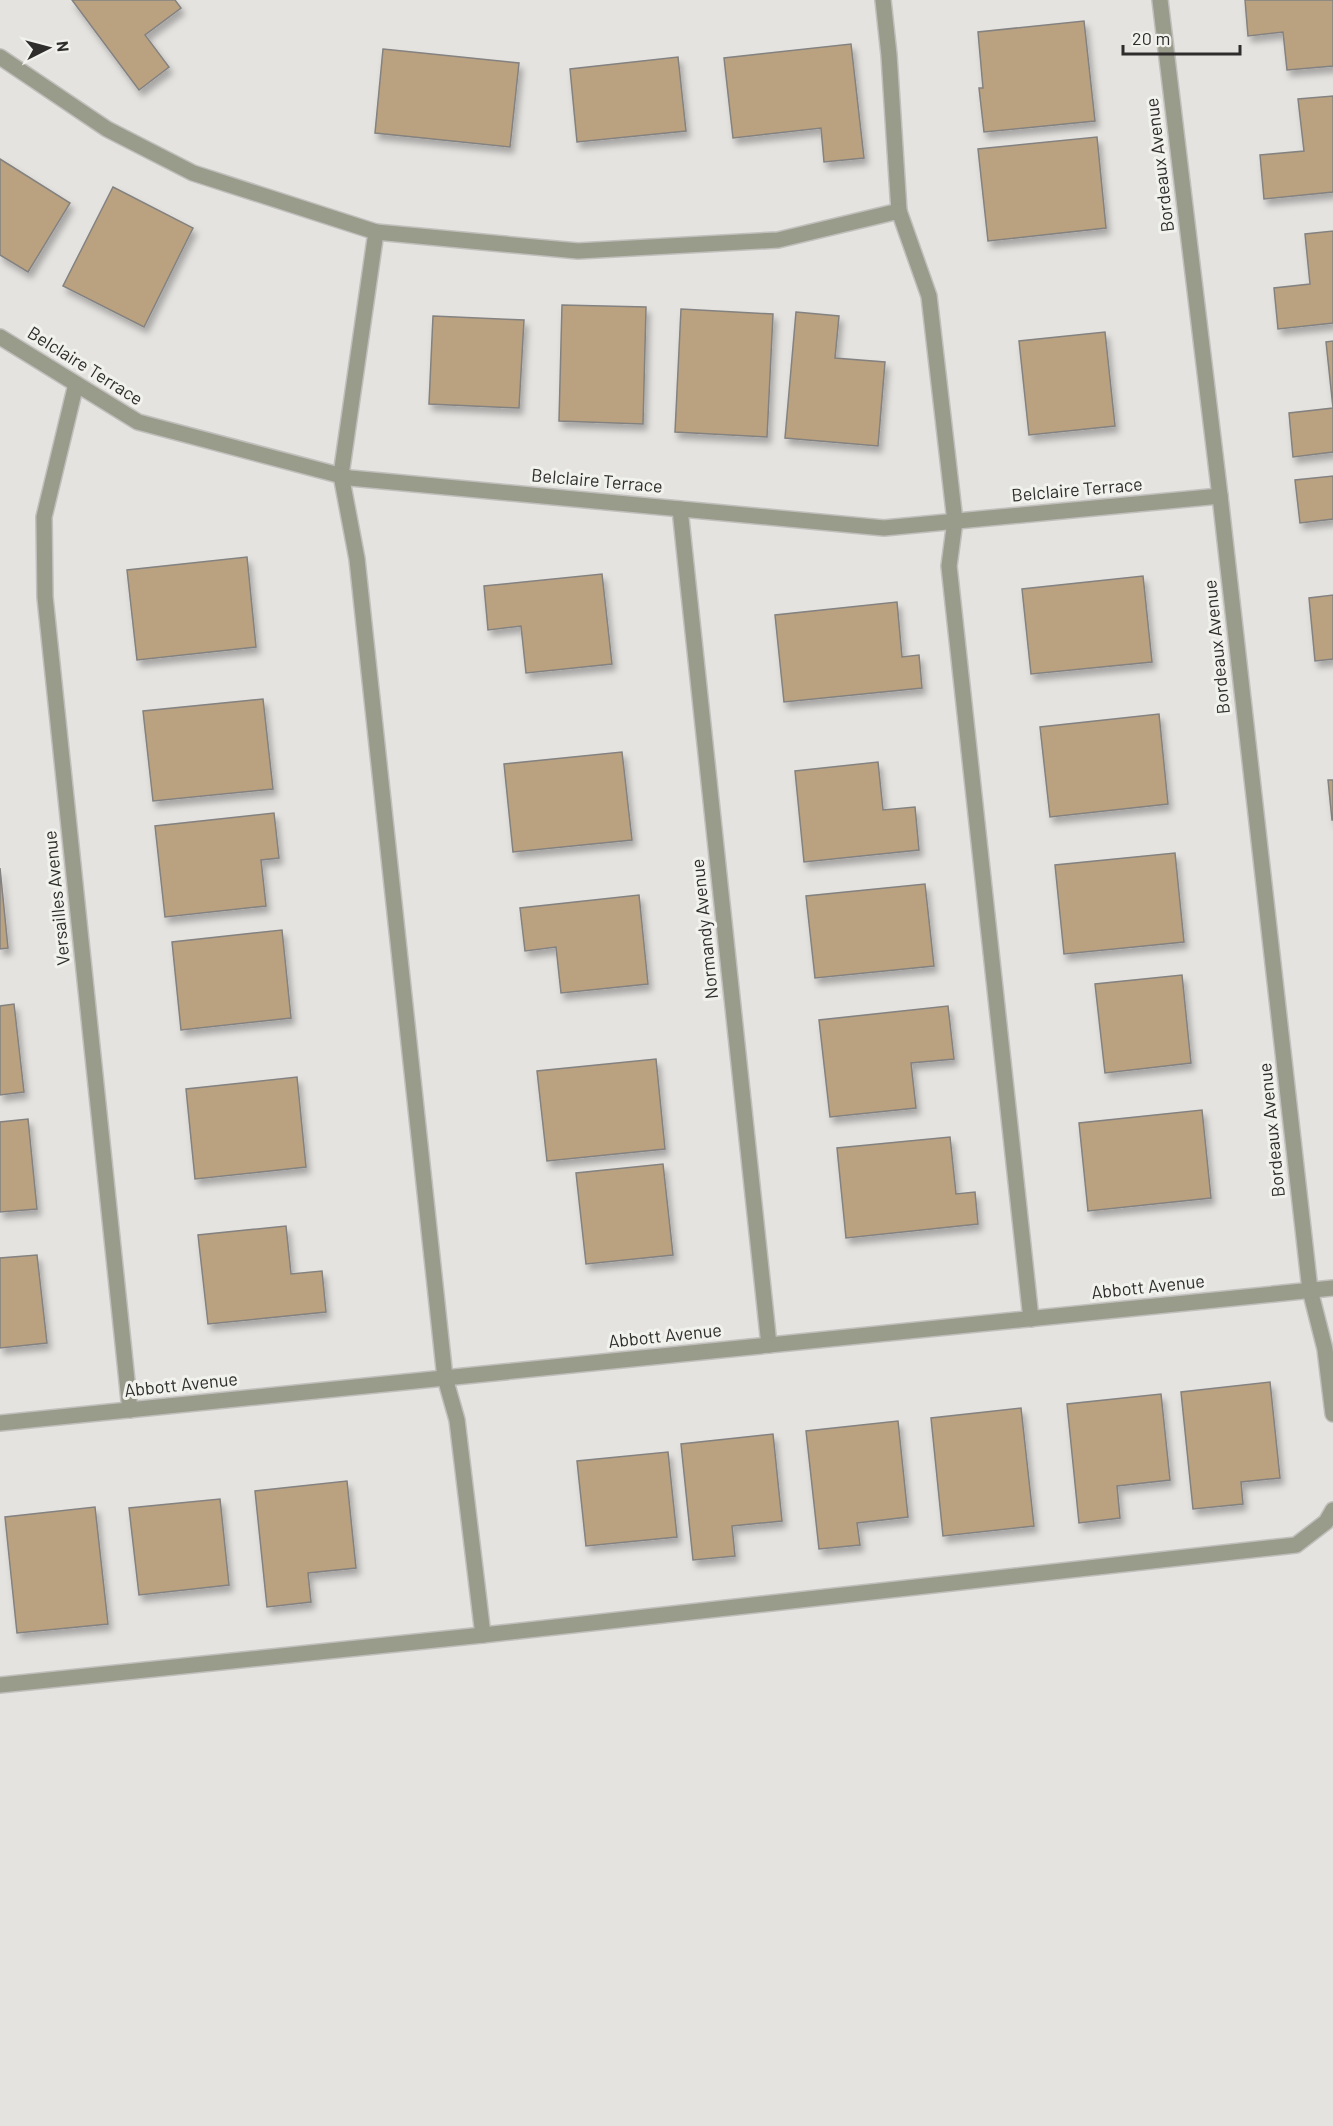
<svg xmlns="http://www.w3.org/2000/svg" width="1333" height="2126" font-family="Barlow,sans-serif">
	<defs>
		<filter id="shadow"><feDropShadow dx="3.5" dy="6" stdDeviation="3" flood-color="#0004"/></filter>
	</defs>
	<rect width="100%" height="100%" fill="#e4e3e0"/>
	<g fill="#baa281" stroke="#848280" stroke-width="1.5" filter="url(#shadow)">
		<path d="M72,0H175L181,8L145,35L169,67L139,90Z"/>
		<path d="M1245,0H1333V66L1287,70L1283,32L1248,36Z"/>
		<path d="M1084,21L1095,121L984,132L979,88H983L978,32Z"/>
		<path d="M851,44L864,158L824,162L821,128L733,138L724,58Z"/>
		<path d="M383,49L519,63L510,147L375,133Z"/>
		<path d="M678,57L686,131L577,142L570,69Z"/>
		<path d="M1333,96V192L1264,199L1260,155L1304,151L1298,99Z"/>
		<path d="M1097,137L1106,228L988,241L978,149Z"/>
		<path d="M0,159L70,203L28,272L0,255Z"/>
		<path d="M113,187L193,228L144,327L63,286Z"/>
		<path d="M1333,231V323L1278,329L1274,288L1310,284L1305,234Z"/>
		<path d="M562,305L646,307L643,424L559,421Z"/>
		<path d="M681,309L773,314L767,437L675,432Z"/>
		<path d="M796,312L839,316L835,358L885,362L878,446L785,438Z"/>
		<path d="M433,316L524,320L519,408L429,404Z"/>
		<path d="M1105,332L1115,426L1029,435L1019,341Z"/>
		<path d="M1333,341V452L1293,457L1289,413L1333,408L1326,342Z"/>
		<path d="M1333,476V519L1300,523L1295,480Z"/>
		<path d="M247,557L256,647L137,660L127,570Z"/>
		<path d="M602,574L612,664L526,673L521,626L488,630L484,586Z"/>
		<path d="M1143,576L1152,662L1031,674L1022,589Z"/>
		<path d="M1333,595V659L1315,661L1309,598Z"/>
		<path d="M897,602L902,657L919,655L922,688L784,702L775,615Z"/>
		<path d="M263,699L273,789L153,801L143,711Z"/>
		<path d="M1159,714L1168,804L1050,817L1040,727Z"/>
		<path d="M622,752L632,840L513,852L504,764Z"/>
		<path d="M878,762L883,810L915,807L919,850L804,862L795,771Z"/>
		<path d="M1328,780H1333V820H1332Z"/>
		<path d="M274,813L279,858L261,860L266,906L165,917L155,826Z"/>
		<path d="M1175,853L1184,942L1064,954L1055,865Z"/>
		<path d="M0,868L8,948L0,949Z"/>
		<path d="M925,884L934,966L815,978L806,896Z"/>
		<path d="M639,895L648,984L561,993L556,947L525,951L520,908Z"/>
		<path d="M282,930L291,1018L181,1030L172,942Z"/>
		<path d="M1182,975L1191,1063L1105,1073L1095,984Z"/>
		<path d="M14,1004L24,1092L0,1095V1006Z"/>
		<path d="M948,1006L954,1059L911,1063L916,1108L830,1117L819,1020Z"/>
		<path d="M656,1059L665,1149L547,1161L537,1071Z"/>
		<path d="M297,1077L306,1167L195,1179L186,1089Z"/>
		<path d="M1202,1110L1211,1198L1088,1211L1079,1123Z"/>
		<path d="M28,1119L37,1209L0,1212V1122Z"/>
		<path d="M950,1137L956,1194L975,1192L978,1224L846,1238L837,1148Z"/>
		<path d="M663,1164L673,1255L586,1264L576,1173Z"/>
		<path d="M286,1226L291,1274L322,1271L326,1312L208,1324L198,1235Z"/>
		<path d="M37,1255L47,1343L0,1348V1258Z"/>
		<path d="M1270,1382L1280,1478L1241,1482L1243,1504L1193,1509L1181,1392Z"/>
		<path d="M1161,1394L1170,1480L1117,1486L1120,1518L1079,1523L1067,1404Z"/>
		<path d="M1021,1408L1034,1526L943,1536L931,1418Z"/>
		<path d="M898,1421L908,1517L857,1523L860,1545L819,1549L806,1431Z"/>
		<path d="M773,1434L782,1521L732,1526L735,1556L693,1560L681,1444Z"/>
		<path d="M668,1452L677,1537L586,1546L577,1461Z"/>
		<path d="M347,1481L356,1568L308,1573L311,1602L267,1607L255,1491Z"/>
		<path d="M220,1499L229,1585L139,1595L129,1508Z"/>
		<path d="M95,1507L108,1624L17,1633L5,1517Z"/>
	</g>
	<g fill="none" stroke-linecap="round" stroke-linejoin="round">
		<defs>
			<g id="lane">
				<path d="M883,0L889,55L899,211L929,296L955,521L949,566L1031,1319"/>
				<path d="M0,57L107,129L193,173L376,232L341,475L357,559L445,1378L457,1420L483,1635"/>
				<path d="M376,232L578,251L778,240L899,211"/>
				<path d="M1310,1290L1325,1349L1333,1414"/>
				<path d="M0,1685L483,1635L1296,1545L1326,1522L1333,1510"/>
			</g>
			<g id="street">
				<path d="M1160,0L1220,496L1310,1290"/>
				<path d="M0,337L138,422L350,478L884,528L1220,496"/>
				<path d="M76,384L44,517L45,597L130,1410"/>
				<path d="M680,509L769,1345"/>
				<path d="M0,1423L1333,1288"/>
			</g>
		</defs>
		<use href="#lane" stroke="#c0bfbc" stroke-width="18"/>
		<use href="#street" stroke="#c0bfbc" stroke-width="18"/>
		<use href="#lane" stroke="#999b8b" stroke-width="15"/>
		<use href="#street" stroke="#999b8b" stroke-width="15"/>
	</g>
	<g text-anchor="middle" stroke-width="6" stroke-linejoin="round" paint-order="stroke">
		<g font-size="18" fill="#2e2d2c" stroke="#f1f1ed">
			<text transform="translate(1160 165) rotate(-97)" y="6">Bordeaux Avenue</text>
			<text transform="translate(85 366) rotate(32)" y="6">Belclaire Terrace</text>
			<text transform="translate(597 481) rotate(5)" y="6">Belclaire Terrace</text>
			<text transform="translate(1077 490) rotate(-5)" y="6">Belclaire Terrace</text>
			<text transform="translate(1217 647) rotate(-96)" y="6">Bordeaux Avenue</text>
			<text transform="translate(57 898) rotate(-96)" y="6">Versailles Avenue</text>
			<text transform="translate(705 929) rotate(-96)" y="6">Normandy Avenue</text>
			<text transform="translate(1272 1130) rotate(-96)" y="6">Bordeaux Avenue</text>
			<text transform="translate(1148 1287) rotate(-6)" y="6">Abbott Avenue</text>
			<text transform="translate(665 1336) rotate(-6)" y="6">Abbott Avenue</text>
			<text transform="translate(181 1385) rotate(-6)" y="6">Abbott Avenue</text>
		</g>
	</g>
	<g transform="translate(48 48) rotate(84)" stroke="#f1f1ed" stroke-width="4.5" paint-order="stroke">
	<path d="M0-4.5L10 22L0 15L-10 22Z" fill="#2e2d2c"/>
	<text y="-9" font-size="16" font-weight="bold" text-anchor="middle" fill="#2e2d2c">N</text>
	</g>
	<path d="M1123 45v9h117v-9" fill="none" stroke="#2e2d2c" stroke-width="3"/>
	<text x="1132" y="45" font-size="18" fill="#2e2d2c" stroke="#f1f1ed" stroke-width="4.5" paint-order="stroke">20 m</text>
</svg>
